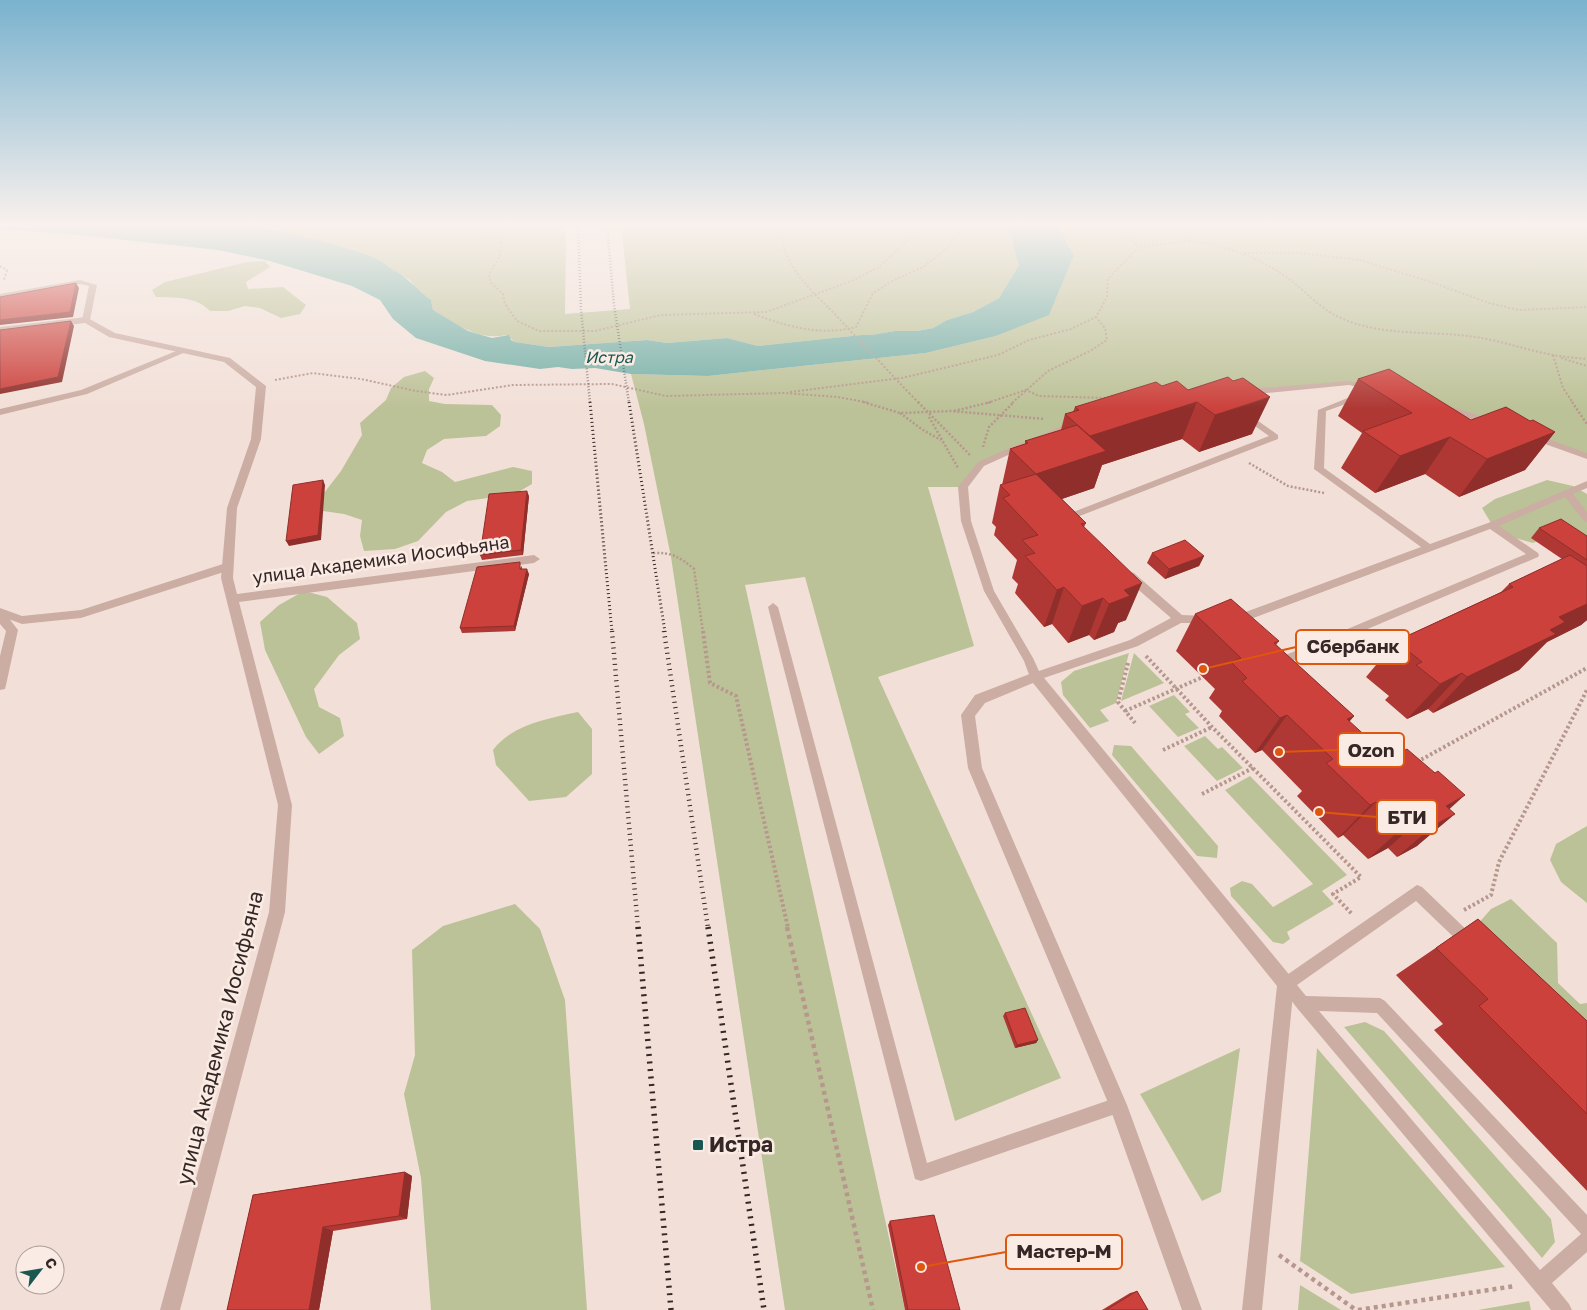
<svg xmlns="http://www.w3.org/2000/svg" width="1587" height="1310" font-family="'Golos Text',sans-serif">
	<rect width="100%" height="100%" fill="#f2e0d8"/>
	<g fill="#bcc297">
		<path d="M231,225H566L565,314L630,309L621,225H1006C1014,238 1013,252 1019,265L999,298L973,312L947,320L933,328L917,331H895L871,335H861L758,346L727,338L667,343L647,340L549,347L515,342L506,335C478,341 456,324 433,310L431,300L418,291L410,280L393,270L307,238L280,232Z"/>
		<path d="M1056,225H1587V456L1504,426L1349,383L1146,406L981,464L963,487H928L974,646L878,677L1061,1078L955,1121L805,577L745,585L905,1310H785L671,557L644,424L631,374L708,376L926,353L996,336L1049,314L1074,255Z"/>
		<path d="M265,261L270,267L246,282L248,289L283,287L306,305L300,314L281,318L260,308L245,306L228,311H210C196,296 176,298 156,297L152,290L165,282L247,262Z"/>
		<path d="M425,371L434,378L429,389V401L445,404L492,405L501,415L500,426L486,436L444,439L427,450L422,463L442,472L455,482L513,467L532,471V484L515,494L467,501L446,512L418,541L395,549L364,551L360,536L362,520L344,514L323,511L321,497L341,471L362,435L360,423L386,400L391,388L404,377Z"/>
		<path d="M1547,480L1573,486L1587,494V542L1549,536L1533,543L1497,533L1482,508L1495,499Z"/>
		<path d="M304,591L327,597L357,623L360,639L339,655L314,689L319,707L340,718L344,736L319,754L306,737L265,650L260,622L279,605Z"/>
		<path d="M1129,653L1116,703L1100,710L1109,721L1090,728L1063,695L1061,682L1074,671Z"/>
		<path d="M1134,653L1164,683L1121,701Z"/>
		<path d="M1174,695L1190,712L1185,714L1199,728L1178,737L1149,706Z"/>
		<path d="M578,712L592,729V774L566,797L529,801L496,765L493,750C511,725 549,718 578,712Z"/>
		<path d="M1205,736L1218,749L1222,747L1243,768L1217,781L1184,746Z"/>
		<path d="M1114,745L1131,746L1218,846L1217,858L1197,856L1112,755Z"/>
		<path d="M1250,776L1347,875L1322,891L1334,904L1287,932L1290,939L1283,944L1273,942L1231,896L1230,888L1242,881L1252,884L1273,907L1313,884L1225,790Z"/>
		<path d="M1587,826V903L1561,882L1550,860L1556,844Z"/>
		<path d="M1511,899L1557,943L1558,983L1580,1004L1587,1003V1046L1476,926L1491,909Z"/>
		<path d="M515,904L540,929L565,1000L587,1310H431L421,1178L404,1094L415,1055L412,950L443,926Z"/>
		<path d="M1365,1022L1384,1031L1551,1219L1555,1242L1542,1258L1344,1027Z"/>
		<path d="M1240,1048L1221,1192L1202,1201L1140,1094Z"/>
		<path d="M1317,1048L1505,1267L1351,1294L1300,1261Z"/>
		<path d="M1300,1285L1341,1310H1298Z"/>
		<path d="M1529,1301L1531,1310H1478Z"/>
	</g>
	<path fill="#75b0a7" d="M0,225H231C241,228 252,226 262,228C283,231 381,253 389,268C406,274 416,290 431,300L433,310L468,331L492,338L509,335L511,340L515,342L549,347L647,340L667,343L727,338L758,346L861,335H871L895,331H917L933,328L947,320L973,312L999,298L1019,265C1013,251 1014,238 1006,225H1056L1074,255L1049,315L996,336L926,353L708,376L631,374L595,368L572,369L558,367L540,369L485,361L416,338L393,319L380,300L352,286L270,261L218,250L69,234L0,229Z"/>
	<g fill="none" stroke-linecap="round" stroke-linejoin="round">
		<g stroke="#b6978d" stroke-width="2" stroke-dasharray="2 2" stroke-linecap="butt">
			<path d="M433,225C458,235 480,224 502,242L500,255L489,275L491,283L503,294L505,304L517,321L539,331H595L661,315L766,312L852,281L879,267L924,225"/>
			<path d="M779,225C782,260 804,285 829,308"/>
			<path d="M1119,225L1138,247"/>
			<path d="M1189,241C1227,246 1263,258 1293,282C1309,295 1322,310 1341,318C1380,336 1427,331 1468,336C1497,339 1525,350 1553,355C1564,357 1576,358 1587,359"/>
			<path d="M1244,253H1300L1360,260L1434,283L1489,303L1519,310L1587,307"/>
			<path d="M0,266L7,270L4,280"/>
			<path d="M754,314C788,327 820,336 856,327L873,293L894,280L925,266L949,246L964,225"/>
			<path d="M1553,355L1563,388L1573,403"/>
			<path d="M1561,358L1587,366"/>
			<path d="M275,380L313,373L361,379L416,391L447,395L513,385L612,384L666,396L784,393L838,397L870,403"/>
			<path d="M790,392L902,378L998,355L1029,340L1071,329L1096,317L1107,297L1108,279L1138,247L1189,241L1188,225"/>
			<path d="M909,393L919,403"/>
			<path d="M987,403L1026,390L1039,396L1108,398"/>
			<path d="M1012,403L1048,371L1090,351L1107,340L1105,328L1096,317"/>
		</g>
		<g stroke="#b6978d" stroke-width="2.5" stroke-dasharray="2 2" stroke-linecap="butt">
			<path d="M863,402L900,413L951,411L1045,419"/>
			<path d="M918,402L970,455"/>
			<path d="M1572,402L1587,424"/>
			<path d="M954,411L991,402"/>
			<path d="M900,413L923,430L941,440"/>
			<path d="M929,417L958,468"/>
			<path d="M983,447L989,427L1014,402"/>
			<path d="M1249,463L1288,486L1324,493"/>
			<path d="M653,553C671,552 680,557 694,569L703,632"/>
		</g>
		<g stroke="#b6978d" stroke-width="4" stroke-dasharray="2.5 2.5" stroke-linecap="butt">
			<path d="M703,631L710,683L736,696L788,928"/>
			<path d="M1146,656L1212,727L1361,877L1333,894L1352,914"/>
			<path d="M1128,663L1118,702L1135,723"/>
			<path d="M1125,711L1203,677"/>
			<path d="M1163,750L1212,727"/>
			<path d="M1417,762L1587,668"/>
			<path d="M1202,794L1253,768"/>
			<path d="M1464,910L1491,895L1499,862L1587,690"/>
		</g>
		<g stroke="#b6978d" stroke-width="4.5" stroke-dasharray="4 4" stroke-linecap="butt">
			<path d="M787,927L873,1310"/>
			<path d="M1279,1255L1356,1310"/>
			<path d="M1358,1310L1515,1286"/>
		</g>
		<g fill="#cbada3" fill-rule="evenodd">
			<path d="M80,280L97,285L90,320L86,322L82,320L89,286L80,284L0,298V294Z"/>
			<path d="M181,349L188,351L87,394L0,415V409L81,390Z"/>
			<path d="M1349,381L1373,385L1374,387L1370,390L1349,385L1247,395L1243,392L1247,389Z"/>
			<path d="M1360,393L1364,396L1363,398L1326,411L1324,468L1430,544L1488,523L1587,481V488L1573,494L1587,512V522L1584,521L1565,497L1499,526L1538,553L1539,555L1538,557L1280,666L1276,665L1274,662L1276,659L1526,554L1490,529L1240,623H1232L1231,620L1232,617L1421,547L1314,469L1318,410Z"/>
			<path d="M1443,404L1493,420L1494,422L1490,425L1440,409V405Z"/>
			<path d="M1244,411L1278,435V439L1072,519L1071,522H1065L1061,518L1063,516L1269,436L1241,416L1240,414Z"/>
			<path d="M1074,421L1078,424L1077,426L1041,440H1035L1034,438Z"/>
			<path d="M1534,434L1587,453V459L1531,439L1530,437Z"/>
			<path d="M1023,442L1027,445L1026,447L984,466L968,487L971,521L994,591L1033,658L1039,671L1130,640L1171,618L1126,579L1125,576L1130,572L1134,573L1182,615L1207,616L1211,617L1212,620L1211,623H1181L1138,646L1035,681L1031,680L1024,661L984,591L961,521L958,487L978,462Z"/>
			<path d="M226,563L230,564L231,567L230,570L81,618L22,624L0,616V608L22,616L81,610Z"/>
			<path d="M773,603L778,607L927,1163L1118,1097L1124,1099L1126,1105L1124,1111L921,1181L915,1179L768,607Z"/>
			<path d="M1417,885L1422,887L1475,938L1477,943L1475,948L1470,950L1465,948L1416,901L1297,985L1306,996L1380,998L1385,1001L1587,1215V1252L1552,1283L1569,1304L1572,1310H1551L1297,1008L1279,984L1281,979ZM1319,1011L1377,1013L1581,1234L1540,1270Z"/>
		</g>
		<g fill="#cbada3" fill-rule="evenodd">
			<path d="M86,317L115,333L230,358L266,386L261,439L237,508L233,578L237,594L534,555L540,559L534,563L239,602L292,805L285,912L180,1310H160L269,912L278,805L221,578L227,508L251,439L256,387L224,362L109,337L85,323L0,333V327Z"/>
			<path d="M0,611L4,612L18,630L6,685L5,689L0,690V656L6,631L0,624Z"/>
			<path d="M1035,672L1040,673L1292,978L1294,984L1262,1310H1242L1277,986L1033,683L985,703L975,716L982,768L1127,1105L1202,1310H1182L1109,1105L968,768L961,715L975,695Z"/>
		</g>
		<g stroke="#352726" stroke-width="2.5" stroke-dasharray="0.5 2.5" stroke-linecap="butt">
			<path d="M578,225L581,309L590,403"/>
			<path d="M607,225L614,305L629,403"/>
		</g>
		<g stroke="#352726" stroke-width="3" stroke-dasharray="1 3" stroke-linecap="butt">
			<path d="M590,402L612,632"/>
			<path d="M629,402L665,632"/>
		</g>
		<g stroke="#352726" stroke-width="4.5" stroke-dasharray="1 4.5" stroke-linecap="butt">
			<path d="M612,631L638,928"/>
			<path d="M664,631L708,928"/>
		</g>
		<g stroke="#352726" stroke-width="5.5" stroke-dasharray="2 5.5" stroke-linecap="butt">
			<path d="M638,927L671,1310"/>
			<path d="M708,927L764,1310"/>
		</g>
		<path stroke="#b6978d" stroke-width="2" stroke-dasharray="2 2" stroke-linecap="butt" d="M829,308L909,393"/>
	</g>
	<g fill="#af3834">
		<path d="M1358,379L1471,420L1530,421L1555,432L1525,470L1459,497L1425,474L1375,493L1341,468L1362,433L1338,416Z"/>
		<path d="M1162,386L1188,390L1252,434L1199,452L1182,439L1102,465L1094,488L1062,499L1086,523L1084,527L1126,620L1118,623L1114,632L1094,640L1089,635L1068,643L1052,624L1044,627L1015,593L1018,584L1012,578L1017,560L994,535L996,527L992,523L1000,485H1002L1010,449L1025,444V441L1061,430L1065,414L1073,412L1075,407Z"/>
		<path d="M529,496L523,555L482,560L480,555Z"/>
		<path d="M1539,528L1587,536V620L1581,625L1547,642L1519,670L1433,713L1428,709L1407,719L1385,700L1389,696L1366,677L1396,641L1501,592L1509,584L1562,559L1531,538Z"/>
		<path d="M1152,553L1204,556L1199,566L1165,579L1147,563Z"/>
		<path d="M522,566V569L529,574L515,631L462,633L460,628Z"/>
		<path d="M1195,614L1279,641L1276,645L1354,716L1349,722L1383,752L1450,809L1417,846L1397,857L1388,848L1368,859L1343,835L1338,838L1297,796L1302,791L1262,750L1255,753L1219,716L1222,711L1209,698L1215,689L1176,651Z"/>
		<path d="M1478,919L1587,1021V1191L1434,1030L1443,1024L1396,975Z"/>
		<path d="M1005,1013L1038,1040L1036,1043L1015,1048L1003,1016Z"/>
		<path d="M405,1172L412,1176L407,1219L333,1231L319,1310H227L253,1195Z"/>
		<path d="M890,1221L960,1310H905L888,1225Z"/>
		<path d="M1137,1291L1148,1310H1102L1130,1293Z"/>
	</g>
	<g fill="#8f2e2a">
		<path d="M76,283L79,288L73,317L0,325V320Z"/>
		<path d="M71,321L74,326L62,382L0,394V389Z"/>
		<path d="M1270,397L1252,434L1199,452L1215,415Z"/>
		<path d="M1197,402L1182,439L1102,465L1094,488L1026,511L1036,474L1090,436Z"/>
		<path d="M1555,432L1525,470L1459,497L1487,459Z"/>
		<path d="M1450,437L1425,474L1375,493L1400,456Z"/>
		<path d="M323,480L325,485L321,540L289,546L286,541Z"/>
		<path d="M527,491L529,496L523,555L521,550Z"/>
		<path d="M1204,556L1199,566L1165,579L1169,569Z"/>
		<path d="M527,569L529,574L515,631L514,626Z"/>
		<path d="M1142,583L1126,620L1118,623L1114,632L1094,640L1109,604L1124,590Z"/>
		<path d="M1064,587L1052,624L1044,627L1057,590Z"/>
		<path d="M1103,598L1089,635L1068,643L1082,606Z"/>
		<path d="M1587,604V620L1581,625L1547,642L1519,670L1433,713L1467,677L1559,617Z"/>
		<path d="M1462,673L1428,709L1407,719L1440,684Z"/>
		<path d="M1287,715L1262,750L1255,753L1280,718Z"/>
		<path d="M1354,716L1324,751L1347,719Z"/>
		<path d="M1465,795L1433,824L1446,806Z"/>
		<path d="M1376,802L1343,835L1338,838L1370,805Z"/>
		<path d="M1455,814L1417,846L1397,857L1434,825Z"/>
		<path d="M1424,816L1388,848L1368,859L1403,827Z"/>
		<path d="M1038,1040L1036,1043L1015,1048L1017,1045Z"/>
		<path d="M405,1172L412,1176L407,1219L399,1216Z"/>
		<path d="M323,1227L333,1231L319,1310H309Z"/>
	</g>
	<g fill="#cc413c" stroke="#8f2e2a">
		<path d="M76,283L70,312L0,320V297Z"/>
		<path d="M71,321L58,377L0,389V330Z"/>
		<path d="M1389,369L1471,420L1506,407L1530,421L1533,420L1555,432L1487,459L1450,437L1400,456L1363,431L1412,413L1358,379Z"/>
		<path d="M1228,377L1233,381L1243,378L1270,397L1215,415L1197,402L1090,436L1065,414L1079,410L1075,407L1156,382L1162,386L1177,381L1188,390Z"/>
		<path d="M1077,425L1106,451L1036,474L1086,523L1081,524L1142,583L1124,590L1130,596L1109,604L1103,598L1082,606L1064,587L1057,590L1025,556L1035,553L1022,540L1038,535L1003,498L1010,495L1000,485L1036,474L1010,449L1028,443L1025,441Z"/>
		<path d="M323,480L318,535L286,541L293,485Z"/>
		<path d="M527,491L521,550L480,555L489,494Z"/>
		<path d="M1561,519L1587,536V560L1539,528Z"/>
		<path d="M1185,540L1204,556L1169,569L1152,553Z"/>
		<path d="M1570,555L1587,566V604L1559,617L1565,622L1550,630L1556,634L1467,677L1462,673L1440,684L1416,665L1422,662L1396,641L1513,587L1509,584Z"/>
		<path d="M520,562V569H527L514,626L460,628L477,567Z"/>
		<path d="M1231,599L1279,641L1274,643L1354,716L1347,719L1383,752L1391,757L1407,749L1435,773L1438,771L1465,795L1446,806L1455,814L1434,825L1424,816L1403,827L1376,802L1370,805L1326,763L1333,759L1287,715L1280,718L1242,681L1247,678L1231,662L1241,658L1195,614Z"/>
		<path d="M1478,919L1587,1021V1114L1479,1006L1488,999L1436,948Z"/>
		<path d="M1025,1008L1038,1040L1017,1045L1005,1013Z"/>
		<path d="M405,1172L399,1216L323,1227L309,1310H227L253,1195Z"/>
		<path d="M934,1215L960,1310H908L890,1221Z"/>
		<path d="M1137,1291L1148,1310H1106Z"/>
	</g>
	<linearGradient id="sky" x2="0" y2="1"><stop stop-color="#7ab2ce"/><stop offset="0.55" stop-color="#f9f1ed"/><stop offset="1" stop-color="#f9f1ed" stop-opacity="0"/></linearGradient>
	<rect width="1587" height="409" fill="url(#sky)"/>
	<rect fill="#195850" stroke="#faebe4" stroke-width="2" x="692" y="1139" width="12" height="12" rx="2.5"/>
	<g text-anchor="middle" stroke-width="5" stroke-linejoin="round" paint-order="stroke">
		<g font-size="16" font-style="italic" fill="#195850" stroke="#faebe4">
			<text x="609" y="363">Истра</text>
		</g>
		<g font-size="18" fill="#352726" stroke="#faebe4">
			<text transform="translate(381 560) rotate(-8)" y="6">улица Академика Иосифьяна</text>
		</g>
		<g font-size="21" fill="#352726" stroke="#faebe4">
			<text transform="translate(220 1038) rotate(-76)" y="7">улица Академика Иосифьяна</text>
		</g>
		<g font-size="21" font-weight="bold" fill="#352726" stroke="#faebe4" text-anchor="start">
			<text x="709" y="1152">Истра</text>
		</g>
	</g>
	<path fill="none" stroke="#df560d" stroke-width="2" d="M1203 669L1296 647M1279 752L1338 750M1319 812L1377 817M921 1267L1006 1252"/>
	<g fill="#df560d" stroke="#faebe4" stroke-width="2">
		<circle cx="1203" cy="669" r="5"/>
		<circle cx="1279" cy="752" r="5"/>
		<circle cx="1319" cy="812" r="5"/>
		<circle cx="921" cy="1267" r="5"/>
	</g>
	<g fill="#faebe4" stroke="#df560d" stroke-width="2">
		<rect x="1296" y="630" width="113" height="34" rx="5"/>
		<rect x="1338" y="733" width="66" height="34" rx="5"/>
		<rect x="1377" y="800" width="60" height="34" rx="5"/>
		<rect x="1006" y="1235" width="116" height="34" rx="5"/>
	</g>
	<g font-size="19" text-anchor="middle" font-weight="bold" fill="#352726">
		<text x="1353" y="653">Сбербанк</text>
		<text x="1371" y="757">Ozon</text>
		<text x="1407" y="824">БТИ</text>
		<text x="1064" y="1258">Мастер-М</text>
	</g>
	<g transform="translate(40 1270) rotate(59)"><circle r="24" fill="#faebe4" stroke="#ab9d98"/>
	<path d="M0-4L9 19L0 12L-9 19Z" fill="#195850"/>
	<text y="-8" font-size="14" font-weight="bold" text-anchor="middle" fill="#352726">С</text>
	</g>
</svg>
